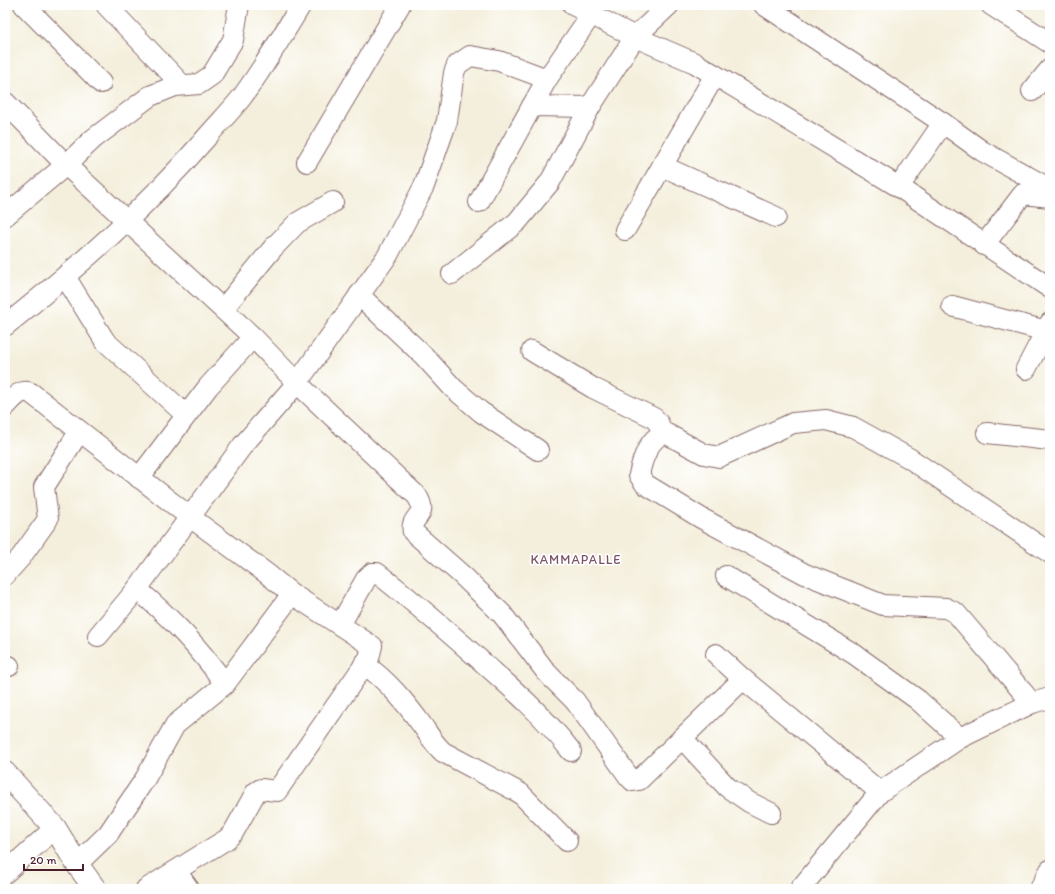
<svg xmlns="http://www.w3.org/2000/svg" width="1055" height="894" font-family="Itim,sans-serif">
	<rect width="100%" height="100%" fill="#fff"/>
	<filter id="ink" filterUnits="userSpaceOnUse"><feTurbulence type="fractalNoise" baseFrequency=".025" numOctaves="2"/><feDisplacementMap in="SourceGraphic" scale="8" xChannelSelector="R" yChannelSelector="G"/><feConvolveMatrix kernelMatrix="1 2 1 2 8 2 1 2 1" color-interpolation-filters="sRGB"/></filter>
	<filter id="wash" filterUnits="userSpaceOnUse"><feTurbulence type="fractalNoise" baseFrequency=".012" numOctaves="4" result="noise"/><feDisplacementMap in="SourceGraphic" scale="16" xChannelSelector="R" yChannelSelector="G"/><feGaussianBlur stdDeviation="0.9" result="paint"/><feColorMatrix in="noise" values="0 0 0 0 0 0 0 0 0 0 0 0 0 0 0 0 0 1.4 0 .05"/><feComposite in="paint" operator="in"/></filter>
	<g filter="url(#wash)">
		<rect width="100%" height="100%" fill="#f4efdc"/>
	</g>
	<g filter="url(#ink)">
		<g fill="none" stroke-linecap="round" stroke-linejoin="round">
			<defs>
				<g id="street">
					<path d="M24,5L101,83"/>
					<path d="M106,5L182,85"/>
					<path d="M239,5L233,40L212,75L199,84L175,86L150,96L93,139L66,165L253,337"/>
					<path d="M573,5L635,37L695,63L899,187L1050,288"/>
					<path d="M764,5L943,123L982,151L1050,189"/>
					<path d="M991,5L1050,43"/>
					<path d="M1032,91L1050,69"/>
					<path d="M5,102L66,165L5,216"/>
					<path d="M532,106L590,107"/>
					<path d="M307,162L400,5"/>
					<path d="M662,166L776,217"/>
					<path d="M899,187L943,123"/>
					<path d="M479,202L547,79L591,15"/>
					<path d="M625,230L715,75"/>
					<path d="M984,245L1023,194L1050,197"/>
					<path d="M452,274L517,222L550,182L590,107L635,37L669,5"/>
					<path d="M66,278L105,341L186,415"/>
					<path d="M359,295L424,356L453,388L481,412L538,450"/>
					<path d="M952,306L1046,331"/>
					<path d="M223,309L273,248L297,223L333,202"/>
					<path d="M5,326C77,268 146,208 206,138C218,124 231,111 242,97C264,67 282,36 301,5"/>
					<path d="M532,351L593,388L654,418L659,424L662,434"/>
					<path d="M1026,369L1050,323"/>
					<path d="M5,407C13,399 20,388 31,393L190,517L243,445L297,383L388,255L424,186L447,121L454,73L457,65L470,56L499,61L547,79"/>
					<path d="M987,433L1050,440"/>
					<path d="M139,478L208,387L253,337L297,383L417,496C430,517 409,515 413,532L463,576L502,614L547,673L575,701L629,777L633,781L639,780L743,679"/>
					<path d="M5,575L21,557L48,519L44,487L79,432"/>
					<path d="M726,576L854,654L918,700L960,738"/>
					<path d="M137,589C172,619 198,646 225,684"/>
					<path d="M340,625L366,579L372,573H377C412,600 445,629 479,659C512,688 544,716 571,751"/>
					<path d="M98,636L137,589L190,517L266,573L292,594L372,646L369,658L277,791L261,789L256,792L233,833L227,839L146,889"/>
					<path d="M716,654L743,679L880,792"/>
					<path d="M364,664C388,681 405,702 422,725C429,735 434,744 443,752L520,793L567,841"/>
					<path d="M5,665L9,666"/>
					<path d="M1032,703L956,613L946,608L883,605L805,574L701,518L645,484L639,475C642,460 650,434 667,434L704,454L719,457L793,423L826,420L853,427L909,458L1050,553"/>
					<path d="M682,738L727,787L749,802L771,813"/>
					<path d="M77,864L108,834L145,779L175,725L225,684L292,594"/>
					<path d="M176,871L189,889"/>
					<path d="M5,873L55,828"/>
					<path d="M800,889L880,792L960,738L1032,703L1050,698"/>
					<path d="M1040,889L1050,870"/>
				</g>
				<path id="primary" d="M5,773L55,828L77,864L95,889"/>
			</defs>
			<use href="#street" stroke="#866869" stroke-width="22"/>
			<use href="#primary" stroke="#866869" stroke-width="24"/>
			<use href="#street" stroke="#fff" stroke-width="20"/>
			<use href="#primary" stroke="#fff" stroke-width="22"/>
		</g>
	</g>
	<g text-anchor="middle" stroke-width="3.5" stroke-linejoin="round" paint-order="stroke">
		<g font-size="13" letter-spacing="1" fill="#7c5368" stroke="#fff">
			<text x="576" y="564">KAMMAPALLE</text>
		</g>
	</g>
	<rect width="1055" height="894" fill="none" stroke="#fff" stroke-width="20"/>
	<path d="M24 864v6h59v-6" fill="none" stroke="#4a1f2b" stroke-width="2"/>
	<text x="30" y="864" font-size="12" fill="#4a1f2b" stroke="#ffffff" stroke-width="3" paint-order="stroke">20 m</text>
</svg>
